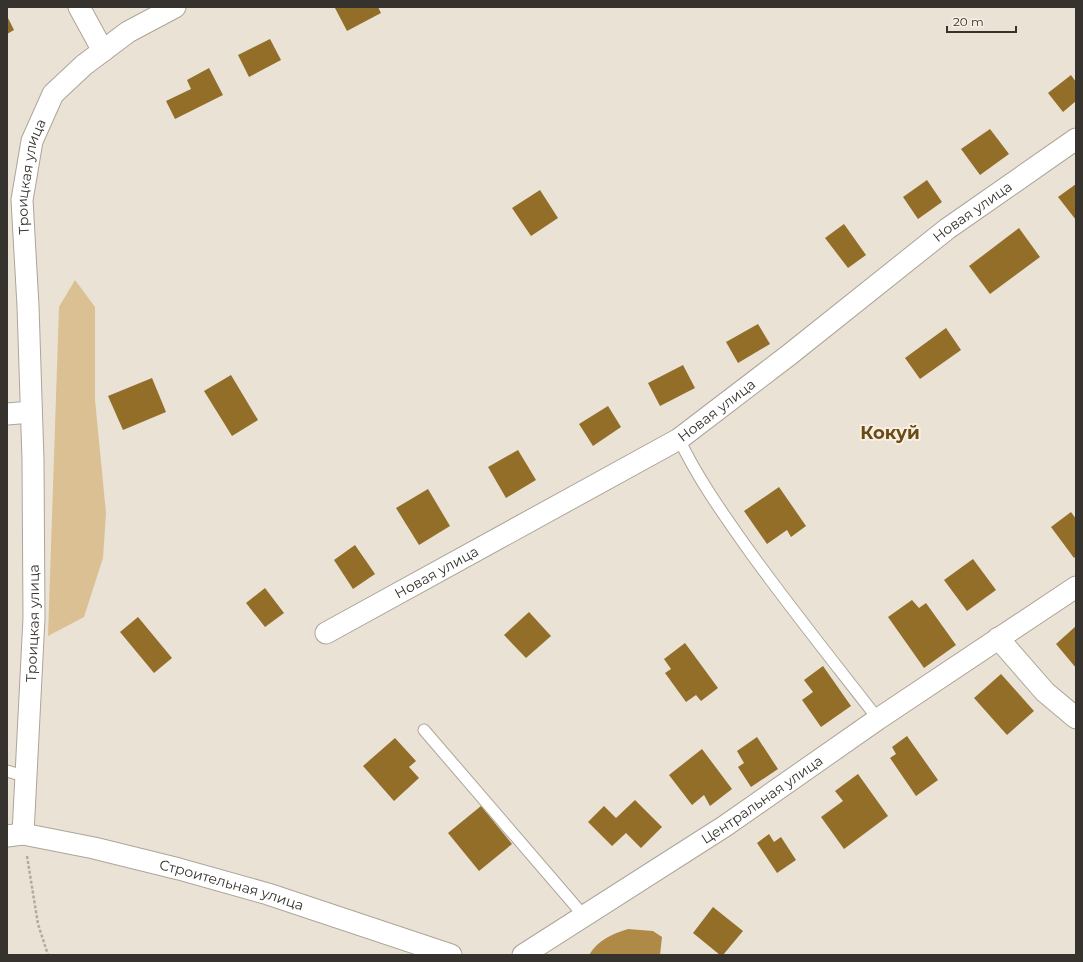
<svg xmlns="http://www.w3.org/2000/svg" width="1083" height="962" font-family="Montserrat,sans-serif">
	<rect width="100%" height="100%" fill="#eae2d5"/>
	<path fill="#dbc094" d="M75,280L95,307V400L106,513L103,558L84,617L48,636L59,307Z"/>
	<path fill="#af8946" d="M628,929L653,931L662,937L660,955H589C598,940 612,934 628,929Z"/>
	<g fill="#936e29">
		<path d="M338,7H378L381,13L347,31L335,8Z"/>
		<path d="M7,16L14,30L7,34Z"/>
		<path d="M270,39L281,60L249,77L238,55Z"/>
		<path d="M209,68L223,95L175,119L166,101L191,89L187,80Z"/>
		<path d="M1071,75L1076,82V101L1063,112L1048,93Z"/>
		<path d="M990,129L1009,154L980,175L961,149Z"/>
		<path d="M927,180L942,202L918,219L903,197Z"/>
		<path d="M1076,184V220L1058,197Z"/>
		<path d="M540,190L558,218L531,236L512,208Z"/>
		<path d="M844,224L866,255L848,268L825,238Z"/>
		<path d="M1019,228L1040,257L990,294L969,266Z"/>
		<path d="M758,324L770,344L738,363L726,342Z"/>
		<path d="M946,328L961,350L920,379L905,358Z"/>
		<path d="M683,365L695,388L660,406L648,383Z"/>
		<path d="M231,375L258,420L232,436L204,391Z"/>
		<path d="M152,378L166,412L123,430L108,396Z"/>
		<path d="M608,406L621,427L593,446L579,424Z"/>
		<path d="M518,450L536,480L506,498L488,467Z"/>
		<path d="M779,487L806,526L791,537L787,530L767,544L744,511Z"/>
		<path d="M428,489L450,526L419,545L396,508Z"/>
		<path d="M1071,512L1076,519V556L1074,558L1051,527Z"/>
		<path d="M355,545L375,574L353,589L334,560Z"/>
		<path d="M973,559L996,590L967,611L944,580Z"/>
		<path d="M265,588L284,613L265,627L246,603Z"/>
		<path d="M912,600L919,608L926,603L956,645L924,668L888,617Z"/>
		<path d="M529,612L551,636L526,658L504,635Z"/>
		<path d="M138,617L172,658L154,673L120,632Z"/>
		<path d="M1076,626V668L1056,644Z"/>
		<path d="M685,643L718,688L701,701L696,695L686,702L665,673L671,669L664,659Z"/>
		<path d="M823,666L851,706L821,727L802,700L813,692L804,680Z"/>
		<path d="M1001,674L1034,711L1007,735L974,698Z"/>
		<path d="M907,736L938,780L916,796L890,758L896,754L892,747Z"/>
		<path d="M757,737L778,769L751,787L738,767L744,763L737,751Z"/>
		<path d="M395,738L416,761L409,767L419,778L394,801L363,766Z"/>
		<path d="M702,749L732,789L710,806L704,795L692,805L669,775Z"/>
		<path d="M858,774L888,816L844,849L821,817L843,801L835,791Z"/>
		<path d="M635,800L662,827L641,848L626,833L612,846L588,822L604,806L616,818Z"/>
		<path d="M481,806L512,844L479,871L448,833Z"/>
		<path d="M769,834L774,842L781,837L796,860L777,873L757,843Z"/>
		<path d="M713,907L743,931L723,955H720L693,933Z"/>
	</g>
	<g fill="none" stroke-linecap="round" stroke-linejoin="round">
		<defs>
			<g id="lane">
				<path d="M679,439C697,477 721,511 745,545C787,604 833,661 878,719"/>
				<path d="M424,730L584,916"/>
				<path d="M7,771L27,777"/>
			</g>
			<g id="street">
				<path d="M79,7L103,51"/>
				<path d="M7,414L31,412"/>
				<path id="s1" d="M326,633L679,439L789,355L947,229L1076,139"/>
				<path d="M998,638L1045,692L1076,718"/>
				<path id="s2" d="M23,834L34,618L33,460L28,306L22,200L32,141L53,94L84,65L128,32L175,7"/>
				<path id="s3" d="M7,836L23,834L94,848L179,869L268,894L451,955"/>
				<path id="s4" d="M523,955L725,826L878,719L1076,587"/>
			</g>
		</defs>
		<use href="#lane" stroke="#ada599" stroke-width="13"/>
		<use href="#street" stroke="#ada599" stroke-width="23"/>
		<path stroke="#b1aaa0" stroke-width="2.5" stroke-dasharray="3 2" stroke-linecap="butt" d="M27,856L38,924L48,955"/>
		<use href="#lane" stroke="#fff" stroke-width="11"/>
		<use href="#street" stroke="#fff" stroke-width="21"/>
	</g>
	<g text-anchor="middle" stroke-width="4" stroke-linejoin="round" paint-order="stroke">
		<g font-size="14" fill="#36322d" stroke="#f8efe2">
			<text dy="5" stroke="none"><textPath href="#s2" startOffset="659">Троицкая улица</textPath></text>
			<text dy="5" stroke="none"><textPath href="#s1" startOffset="774">Новая улица</textPath></text>
			<text dy="5" stroke="none"><textPath href="#s1" startOffset="450">Новая улица</textPath></text>
			<text dy="5" stroke="none"><textPath href="#s1" startOffset="126">Новая улица</textPath></text>
			<text dy="5" stroke="none"><textPath href="#s2" startOffset="211">Троицкая улица</textPath></text>
			<text dy="5" stroke="none"><textPath href="#s4" startOffset="285">Центральная улица</textPath></text>
			<text dy="5" stroke="none"><textPath href="#s3" startOffset="231">Строительная улица</textPath></text>
		</g>
		<g font-size="18" font-weight="bold" fill="#684c14" stroke="#f8efe2">
			<text x="890" y="439">Кокуй</text>
		</g>
	</g>
	<rect width="1083" height="962" fill="none" stroke="#36322d" stroke-width="16"/>
	<path d="M947 26v6h69v-6" fill="none" stroke="#36322d" stroke-width="2"/>
	<text x="953" y="26" font-size="12" fill="#36322d" stroke="#f8efe2" stroke-width="3" paint-order="stroke">20 m</text>
</svg>
